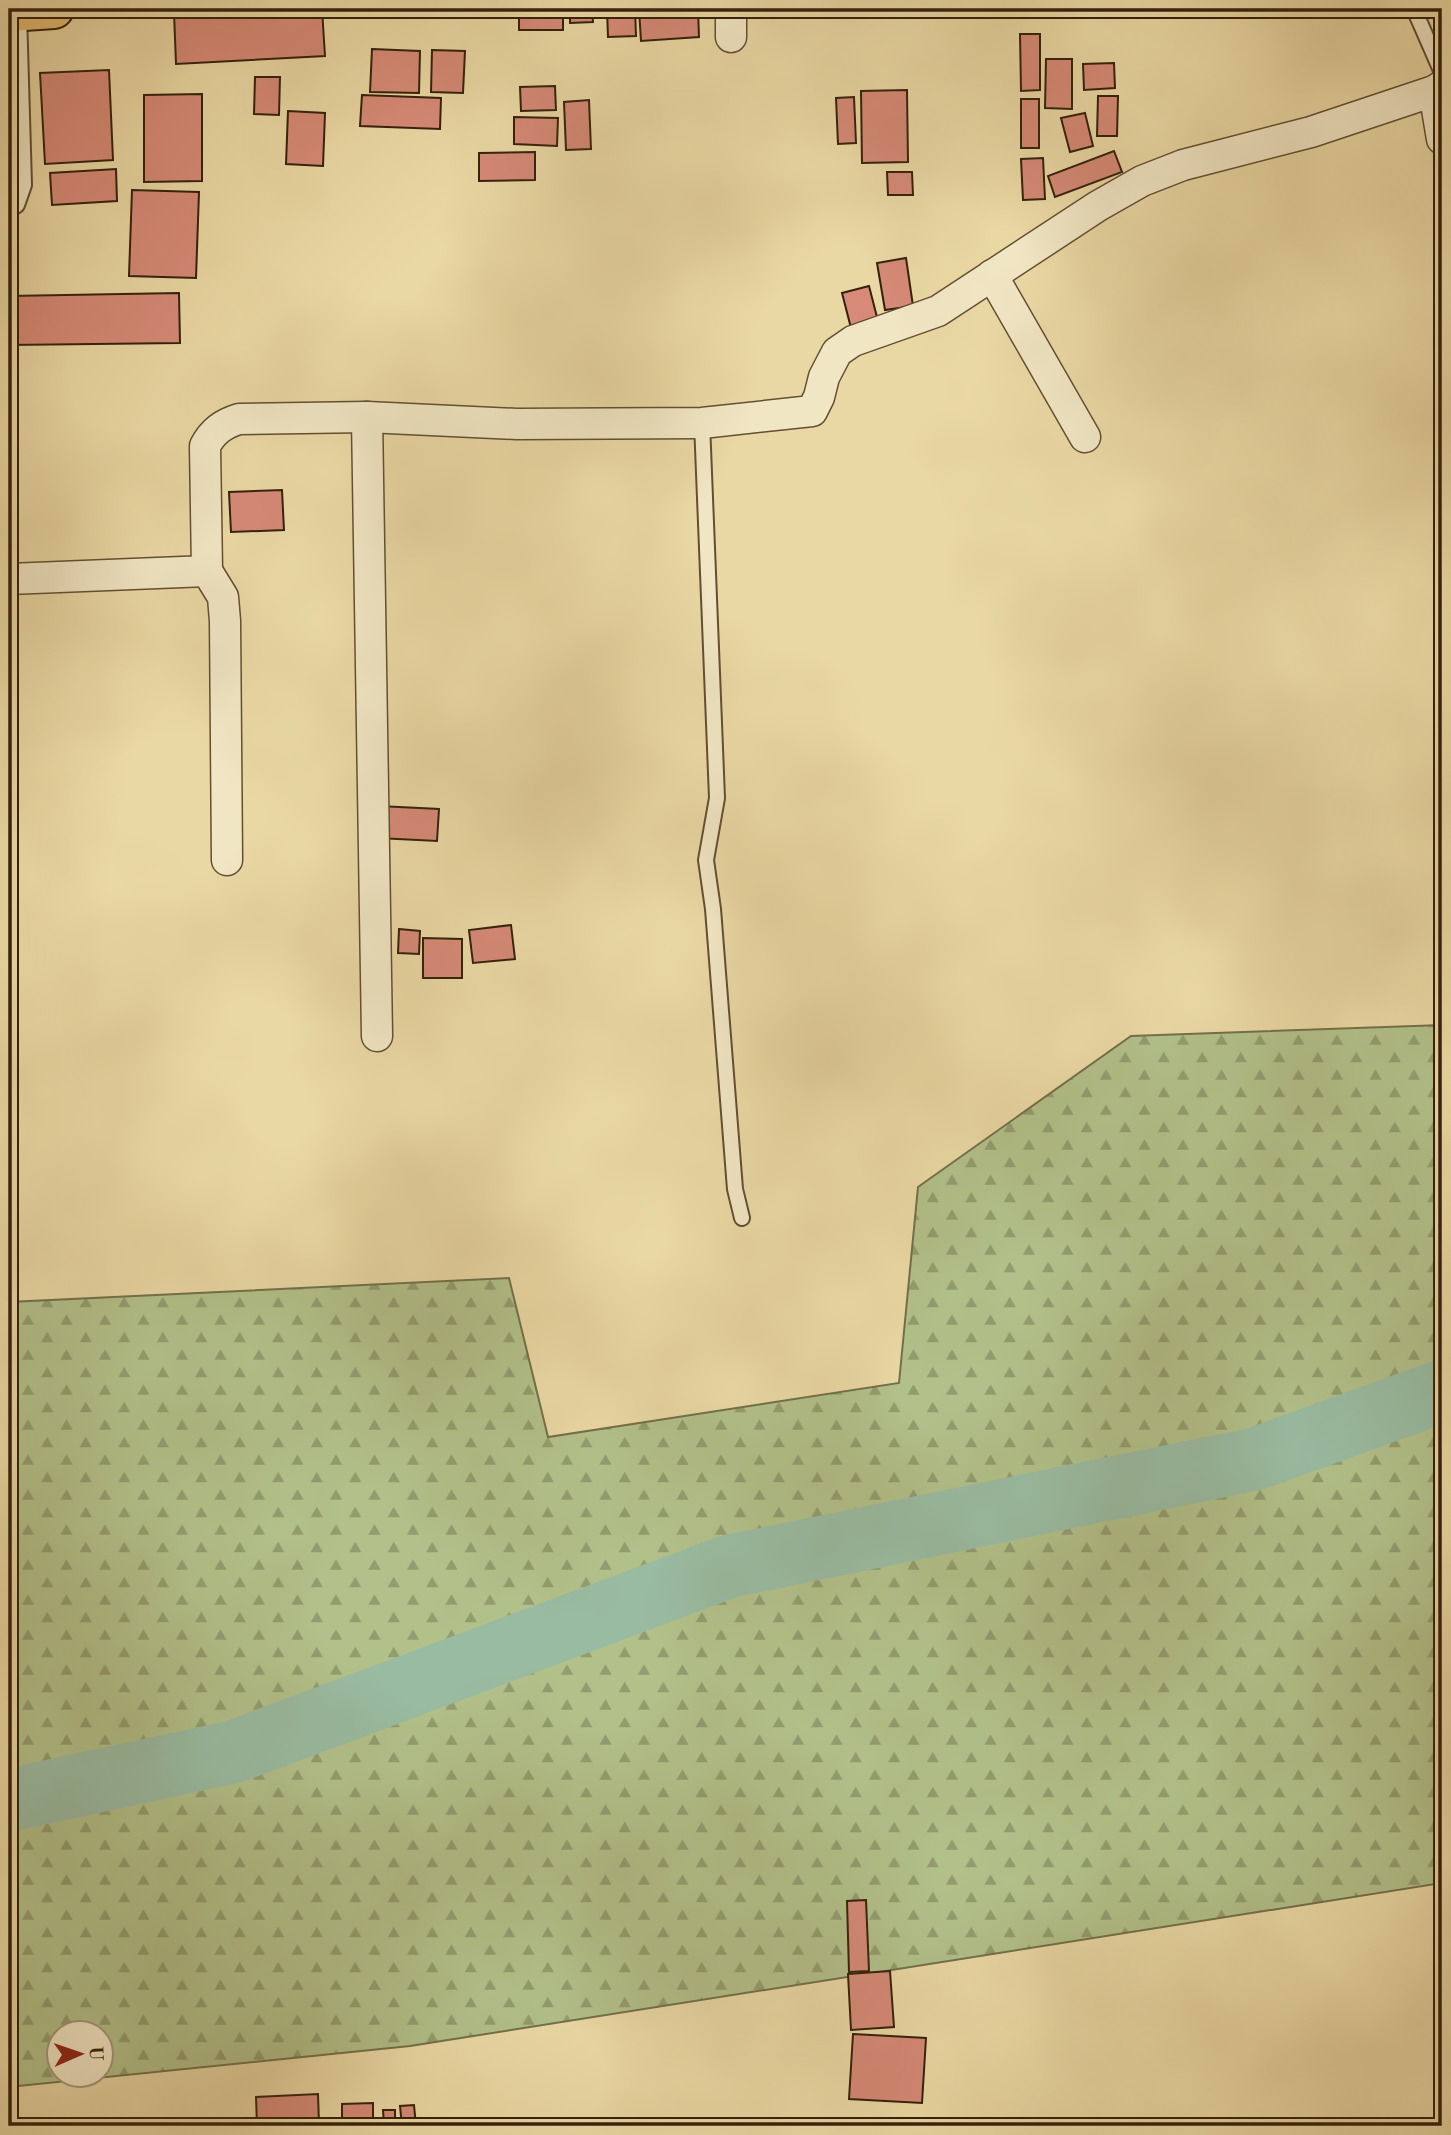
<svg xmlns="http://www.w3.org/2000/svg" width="1451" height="2135" font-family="'Old Standard TT',serif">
	<defs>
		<pattern id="forest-firs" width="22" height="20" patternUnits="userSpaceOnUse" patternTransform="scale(1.75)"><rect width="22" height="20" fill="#b2c089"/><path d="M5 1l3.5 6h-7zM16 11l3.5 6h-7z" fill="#929c6e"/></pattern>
	</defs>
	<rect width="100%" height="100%" fill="#ead8a4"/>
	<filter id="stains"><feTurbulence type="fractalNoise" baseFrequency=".00286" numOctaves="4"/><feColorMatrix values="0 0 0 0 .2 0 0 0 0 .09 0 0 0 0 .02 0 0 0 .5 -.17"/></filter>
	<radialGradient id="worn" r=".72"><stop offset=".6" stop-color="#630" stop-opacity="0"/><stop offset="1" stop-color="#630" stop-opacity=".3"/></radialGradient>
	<path fill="url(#forest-firs)" stroke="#73704a" stroke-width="2" fill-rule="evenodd" d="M1442,1025V1883L410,2046L9,2087V1302L509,1278L548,1437L899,1383L918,1187L1131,1036ZM60,2034H102V2076H60Z"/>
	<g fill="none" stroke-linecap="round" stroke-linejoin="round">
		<path stroke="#99bba1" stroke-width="63" d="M9,1800L233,1752L730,1566L1255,1459L1442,1391"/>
	</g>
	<g fill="#d68a77" stroke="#34210c" stroke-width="2">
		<path d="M244,9H322L325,56L176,64L174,13Z"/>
		<rect x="519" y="9" width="44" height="21"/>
		<path d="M570,9H592L593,22L570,23Z"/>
		<path d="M607,9H635L636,36L608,37Z"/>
		<path d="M639,9H698L699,37L641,41Z"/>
		<path d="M1020,34H1040V90L1021,91Z"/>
		<path d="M372,49L420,51L419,93L370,92Z"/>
		<path d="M432,50L465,51L463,93L431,92Z"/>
		<path d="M1046,59H1072V109L1045,108Z"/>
		<path d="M1114,63L1115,88L1084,90L1083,64Z"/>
		<path d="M109,70L113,160L45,164L40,73Z"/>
		<path d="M255,77H280L279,115L254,114Z"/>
		<path d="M555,86L556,110L521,111L520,87Z"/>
		<path d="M907,90L908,162L862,163L861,91Z"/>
		<path d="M202,94V181L144,182V95Z"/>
		<path d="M362,95L441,98L440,129L360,126Z"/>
		<path d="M1098,96H1118L1117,136H1097Z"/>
		<path d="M854,97L856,143L838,144L836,98Z"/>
		<rect x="1021" y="99" width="18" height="49"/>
		<path d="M589,100L591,149L566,150L564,102Z"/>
		<path d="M288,111L325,113L323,166L286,164Z"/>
		<path d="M1085,113L1093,146L1070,152L1061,118Z"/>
		<path d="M514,117L558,118L557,146L514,144Z"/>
		<path d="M1114,151L1122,172L1055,197L1048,176Z"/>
		<path d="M535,152V180L479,181V153Z"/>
		<path d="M1043,158L1045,199L1023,200L1021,159Z"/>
		<path d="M116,169L117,201L52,205L50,173Z"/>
		<path d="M887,172H912L913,195H888Z"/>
		<path d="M132,190L199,192L196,278L129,276Z"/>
		<path d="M906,258L913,306L885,310L877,263Z"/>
		<path d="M869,286L878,321L851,328L842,293Z"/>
		<path d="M179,293L180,343L9,345V296Z"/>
		<path d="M282,490L284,530L231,532L229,492Z"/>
		<path d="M379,806L439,809L437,841L378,838Z"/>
		<path d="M511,925L515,959L473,963L469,930Z"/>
		<path d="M399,929L420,931L419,954L398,953Z"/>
		<path d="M423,938L462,939V978H423Z"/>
		<path d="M866,1900L869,1971L849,1972L847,1901Z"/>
		<path d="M890,1971L894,2027L851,2030L848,1974Z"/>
		<path d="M853,2034L926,2038L922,2103L849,2099Z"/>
		<path d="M318,2094L319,2124L257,2126L256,2097Z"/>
		<path d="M373,2103V2126H342V2104Z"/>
		<path d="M414,2105L416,2126H402L400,2106Z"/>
		<path d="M383,2110H395V2126H384Z"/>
	</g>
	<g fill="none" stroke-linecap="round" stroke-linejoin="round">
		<defs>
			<g id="lane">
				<path d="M1414,9L1442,73"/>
				<path d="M9,210L17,205L24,185L19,13"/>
				<path d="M702,423L717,798L706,860L713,909L735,1189L742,1218"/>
			</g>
			<g id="street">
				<path d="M731,37V9"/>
				<path d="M1434,91L1442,139"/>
				<path d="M992,275L1085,437"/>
				<path d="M367,417L377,1036"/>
				<path d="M207,571L223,597L225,621L227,860"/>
				<path d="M9,579L207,571L205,446C213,431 223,424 239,419L367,417L517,424L702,423L812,411L819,397L824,377L837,352L853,341L938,311L1098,206L1142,181L1183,165L1311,132L1434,91L1442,86"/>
			</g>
			<path id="primary" d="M9,12L54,9"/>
		</defs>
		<use href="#lane" stroke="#624f32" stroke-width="18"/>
		<use href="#street" stroke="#624f32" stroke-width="33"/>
		<use href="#primary" stroke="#34210c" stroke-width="42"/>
		<use href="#lane" stroke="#f1e6c4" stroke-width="14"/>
		<use href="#street" stroke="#f1e6c4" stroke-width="30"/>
		<use href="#primary" stroke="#e5bc72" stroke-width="38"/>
	</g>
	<rect width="1451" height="2135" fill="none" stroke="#ead8a4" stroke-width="35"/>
	<rect x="10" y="10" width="1430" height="2114" fill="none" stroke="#34210c" stroke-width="3.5"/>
	<rect x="18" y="18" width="1416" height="2100" fill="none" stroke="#34210c" stroke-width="2"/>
	<g transform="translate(80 2054) rotate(88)"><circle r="33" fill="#f1e6c4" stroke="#a5977a" stroke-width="2"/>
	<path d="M0-5L12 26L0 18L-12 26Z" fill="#8f2418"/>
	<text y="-10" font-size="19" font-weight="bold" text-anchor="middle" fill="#34210c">U</text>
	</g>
	<rect width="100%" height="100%" filter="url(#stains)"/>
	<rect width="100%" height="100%" fill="url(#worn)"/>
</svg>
